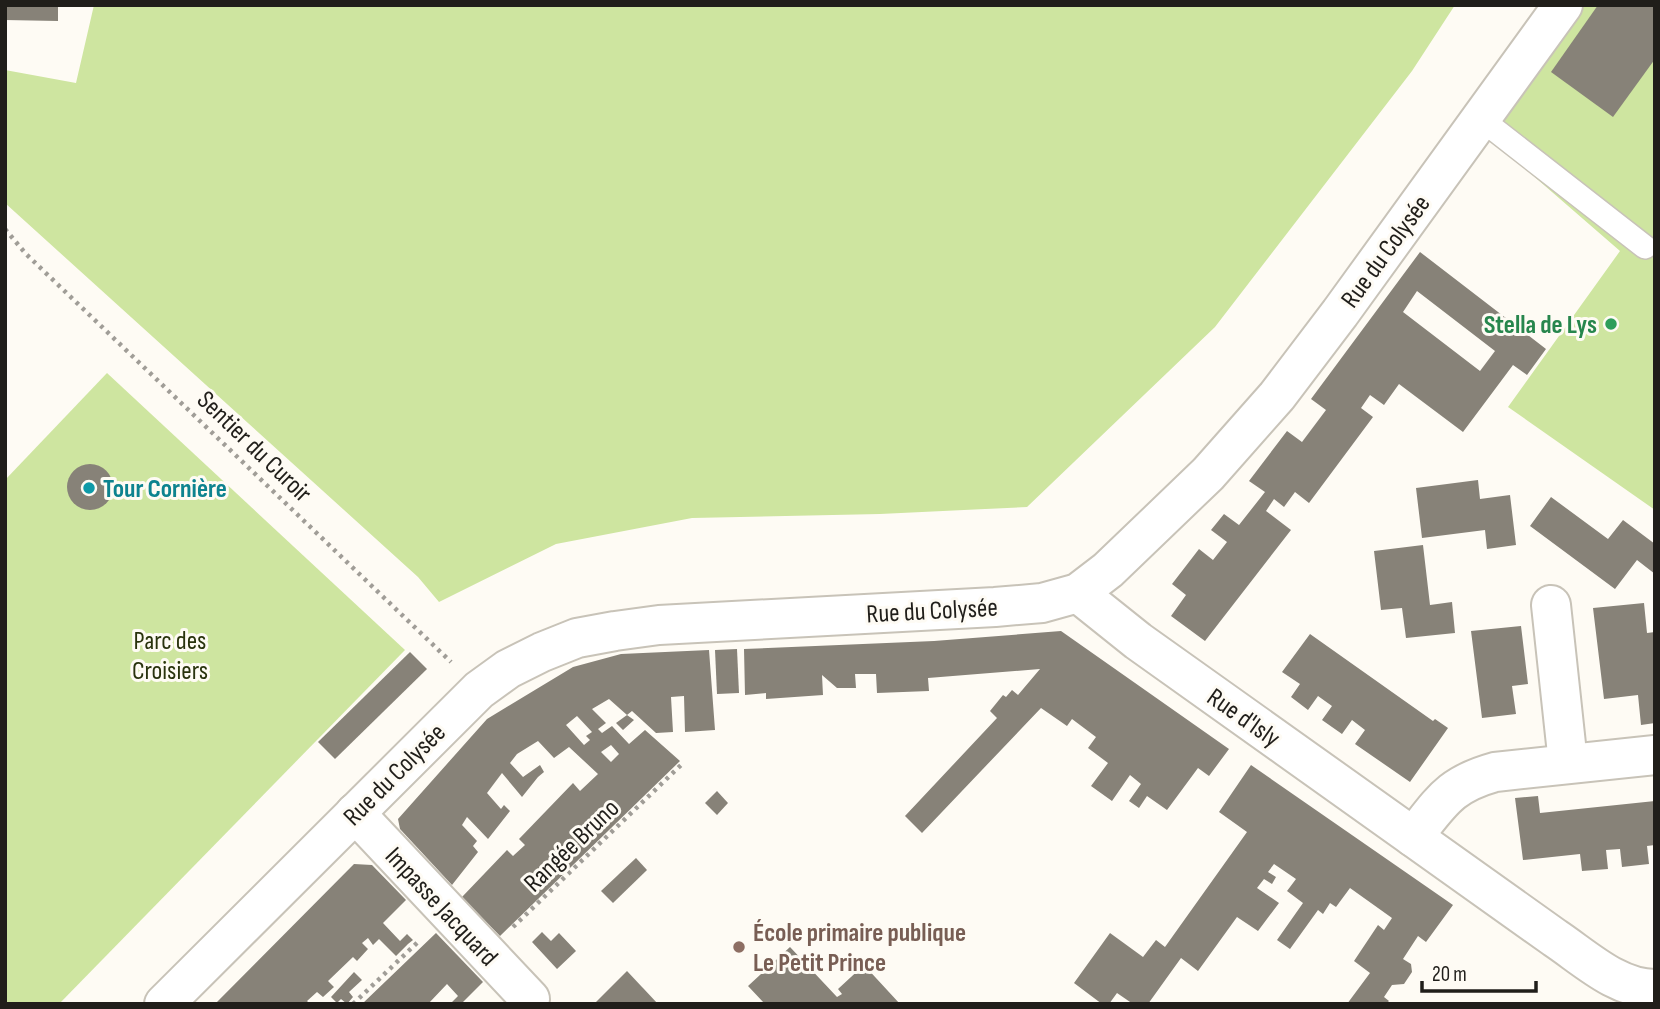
<svg xmlns="http://www.w3.org/2000/svg" width="1660" height="1009" font-family="'Sofia Sans Condensed',sans-serif">
	<rect width="100%" height="100%" fill="#fefbf4"/>
	<g fill="#cee5a0">
		<path d="M94,5H1455L1412,71L1215,327L1027,507L880,514L692,518L556,544L439,602L418,577L5,203V70L76,83Z"/>
		<path d="M1582,5H1655V510L1508,407L1620,251L1491,139Z"/>
		<path d="M107,373L405,650L59,1004H5V480Z"/>
	</g>
	<g fill="#878278" fill-rule="evenodd">
		<path d="M5,5H58V21L5,20Z"/>
		<path d="M1598,5H1655V59L1613,117L1551,72Z"/>
		<path d="M1420,252L1546,349L1527,375L1513,365L1463,432L1399,384L1384,405L1370,395L1361,408L1373,417L1309,503L1295,492L1284,507L1274,499L1266,511L1291,530L1205,641L1171,616L1186,595L1172,584L1199,549L1213,560L1227,542L1211,530L1224,514L1239,525L1265,492L1249,481L1287,431L1302,442L1326,410L1311,399ZM1417,291L1495,351L1480,371L1403,312Z"/>
		<circle cx="90" cy="487" r="23"/>
		<path d="M1478,480L1480,499L1510,495L1516,545L1487,549L1485,530L1422,538L1416,488Z"/>
		<path d="M1551,497L1608,539L1623,520L1655,544V574L1637,560L1615,589L1530,526Z"/>
		<path d="M1423,545L1430,605L1452,602L1455,633L1406,638L1402,608L1381,610L1374,551Z"/>
		<path d="M1644,603L1647,633L1655,632V723L1641,725L1638,695L1604,699L1593,608Z"/>
		<path d="M1521,626L1528,684L1512,686L1516,714L1482,718L1471,631Z"/>
		<path d="M1061,631L1229,749L1209,776L1198,768L1167,810L1147,796L1139,808L1129,801L1141,784L1130,775L1112,801L1091,786L1108,763L1088,748L1096,737L1072,719L1067,726L1041,708L922,833L905,816L997,718L990,711L1003,695L1006,697L1012,690L1018,695L1040,669L928,678L929,691L877,693L876,674H855L856,688H837L822,675L823,695L766,699V693L745,695L744,649L934,641Z"/>
		<path d="M1310,634L1433,721L1435,719L1448,728L1410,782L1355,744L1365,730L1352,720L1342,734L1322,720L1332,706L1318,696L1308,710L1291,697L1300,684L1282,672Z"/>
		<path d="M737,649L739,693L717,694L715,650Z"/>
		<path d="M709,650L715,730L685,732L684,696L671,697L673,732L656,733L632,711L627,715L634,720L623,730L616,723L627,715L609,699L592,709L606,723L598,729L602,733L612,726L629,744L645,730L680,761L500,936L462,897L507,850L513,856L525,845L519,839L573,783L580,791L598,774L569,747L554,758L538,741L517,754L510,763L523,777L540,765L544,772L538,777L522,797L502,773L487,793L501,809L504,805L510,811L488,839L467,817L462,825L477,841L473,846L478,852L452,885L400,829L398,819L487,719L573,667L621,654ZM577,716L592,732L586,736L590,740L584,745L566,725ZM611,745L619,754L611,762L601,752Z"/>
		<path d="M410,652L427,669L335,759L318,742Z"/>
		<path d="M1251,765L1453,905L1426,942L1418,936L1403,959L1411,964L1412,972L1404,984L1392,985L1384,997L1389,1001L1386,1004H1347L1370,973L1354,961L1378,925L1384,930L1392,918L1350,888L1336,907L1330,903L1323,914L1318,910L1290,949L1277,940L1303,903L1287,891L1296,879L1274,864L1268,872L1276,877L1272,884L1264,879L1257,888L1279,903L1258,931L1237,917L1198,971L1181,958L1148,1004H1133L1117,993L1109,1004H1102L1074,983L1110,933L1143,957L1156,940L1165,947L1247,832L1219,812Z"/>
		<path d="M717,791L728,803L717,815L705,803Z"/>
		<path d="M1538,796L1540,813L1655,801V845L1647,846L1649,864L1622,867L1620,849L1606,850L1608,869L1582,871L1580,854L1523,860L1515,798Z"/>
		<path d="M636,858L647,870L613,903L601,891Z"/>
		<path d="M354,864L372,865L406,900L383,923L400,941L407,934L413,940L408,944L396,956L379,939L373,945L368,938L362,943L368,949L357,961L353,957L328,981L334,987L323,997L317,992L307,1001L310,1004H215Z"/>
		<path d="M542,932L551,941L559,933L576,951L557,969L532,942Z"/>
		<path d="M436,933L483,982L461,1004L452,1002L458,996L447,984L428,1004H362Z"/>
		<path d="M790,947L837,997L842,994L838,989L864,965L900,1004H765L748,986Z"/>
		<path d="M627,971L658,1004H594Z"/>
		<path d="M354,972L362,980L349,992L353,997L347,1004L341,999L337,1003L331,997Z"/>
	</g>
	<g fill="none" stroke-linecap="round" stroke-linejoin="round">
		<defs>
			<path id="service" d="M1481,119L1645,247"/>
			<g id="minor">
				<path d="M1078,593L1138,641L1555,938C1585,958 1617,989 1655,989"/>
				<path d="M1551,605L1568,763"/>
				<path d="M355,813L530,999"/>
				<path d="M1413,837C1442,801 1449,785 1495,772L1655,755"/>
			</g>
			<path id="tertiary" d="M164,1004L479,690L508,669L542,652L577,638L615,631L659,625L995,607L1042,603L1078,593L1108,570L1208,474L1277,396L1340,313L1563,5"/>
		</defs>
		<use href="#service" stroke="#c8c3b8" stroke-width="26"/>
		<use href="#minor" stroke="#c8c3b8" stroke-width="42"/>
		<use href="#tertiary" stroke="#c8c3b8" stroke-width="42"/>
		<g stroke="#a09d97" stroke-width="4.5" stroke-dasharray="3.5 5" stroke-linecap="butt">
			<path d="M5,229L26,254L451,662"/>
			<path d="M513,927L681,765"/>
			<path d="M353,1004L420,940"/>
		</g>
		<use href="#service" stroke="#fff" stroke-width="23"/>
		<use href="#minor" stroke="#fff" stroke-width="38"/>
		<use href="#tertiary" stroke="#fff" stroke-width="38"/>
	</g>
	<circle fill="#2e9e5b" stroke="#fefbf4" stroke-width="2.5" cx="1611" cy="324" r="7"/>
	<circle fill="#0f9aa8" stroke="#fefbf4" stroke-width="2.5" cx="89" cy="488" r="7"/>
	<circle fill="#8d6e63" stroke="#fefbf4" stroke-width="2.5" cx="739" cy="947" r="7"/>
	<g text-anchor="middle" stroke-width="6" stroke-linejoin="round" paint-order="stroke">
		<g font-size="26" fill="#201e1a" stroke="#fefbf4">
			<text transform="translate(1385 251) rotate(-54)" y="9">Rue du Colysée</text>
			<text transform="translate(255 446) rotate(44)" y="9">Sentier du Curoir</text>
			<text transform="translate(932 610) rotate(-3)" y="9">Rue du Colysée</text>
			<text transform="translate(1244 717) rotate(35)" y="9">Rue d'Isly</text>
			<text transform="translate(394 774) rotate(-45)" y="9">Rue du Colysée</text>
			<text transform="translate(571 845) rotate(-44)" y="9">Rangée Bruno</text>
			<text transform="translate(442 906) rotate(47)" y="9">Impasse Jacquard</text>
		</g>
		<g font-size="26" font-weight="bold" fill="#27864d" stroke="#fefbf4" text-anchor="end">
			<text x="1597" y="333">Stella de Lys</text>
		</g>
		<g font-size="26" font-weight="bold" fill="#0d838f" stroke="#fefbf4" text-anchor="start">
			<text x="103" y="497">Tour Cornière</text>
		</g>
		<g font-size="26" fill="#29330d" stroke="#fefbf4">
			<text x="170" y="649">Parc des<tspan x="170" dy="30">Croisiers</tspan></text>
		</g>
		<g font-size="26" font-weight="bold" fill="#785e54" stroke="#fefbf4" text-anchor="start">
			<text x="753" y="941">École primaire publique<tspan x="753" dy="30">Le Petit Prince</tspan></text>
		</g>
	</g>
	<rect width="1660" height="1009" fill="none" stroke="#201e1a" stroke-width="14"/>
	<path d="M1422 981v10h114v-10" fill="none" stroke="#201e1a" stroke-width="3.5"/>
	<text x="1432" y="981" font-size="21" fill="#201e1a" stroke="#fefbf4" stroke-width="5" paint-order="stroke">20 m</text>
</svg>
